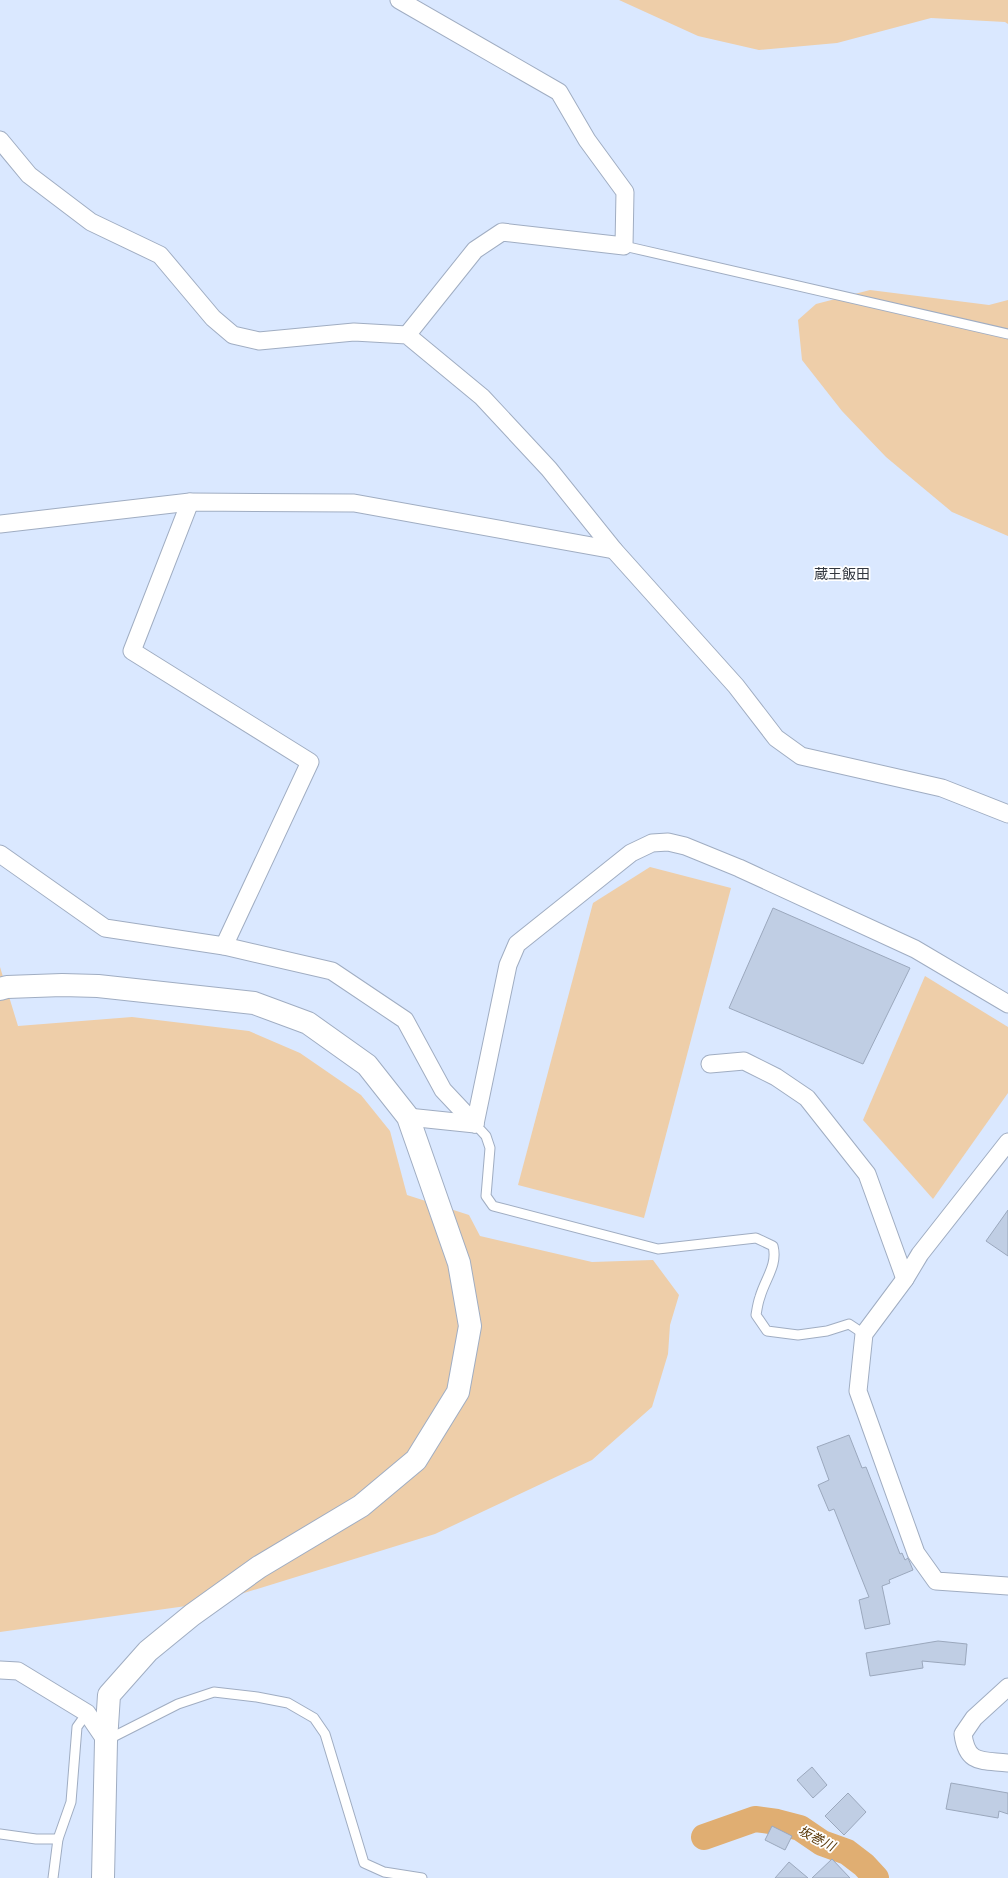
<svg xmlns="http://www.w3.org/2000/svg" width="1008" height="1878" font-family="'Nunito Sans','Noto Sans JP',sans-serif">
	<rect width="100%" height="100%" fill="#dae8ff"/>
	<g fill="#eecea9">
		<path d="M619,0H1008V24L1005,22L931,18L837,43L759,50L698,36Z"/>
		<path d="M870,290L989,305L1008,300V536L952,512L886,457L842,411L802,360L798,320L816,304Z"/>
		<path d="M650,867L731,888L644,1218L518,1185L593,903Z"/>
		<path d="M0,967L18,1026L132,1017L249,1031L300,1053L361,1095L390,1131L407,1195L469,1215L480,1236L592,1262L653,1260L679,1295L670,1325L668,1354L652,1407L592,1460L435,1534L215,1602L0,1632Z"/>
		<path d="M925,976L1008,1027V1093L933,1199L863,1120Z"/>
	</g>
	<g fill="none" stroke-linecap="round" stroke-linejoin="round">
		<path stroke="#e0ae72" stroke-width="26" d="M704,1837L755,1819L777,1822L800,1828L822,1843L847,1852L864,1865L876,1878"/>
	</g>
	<g fill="#c0cee4" stroke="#9ba8bd">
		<path d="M773,908L910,968L863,1064L729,1008Z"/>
		<path d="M1008,1210V1256L986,1241Z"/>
		<path d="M849,1435L862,1468L866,1467L900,1554L902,1553L905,1560L908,1558L913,1570L889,1580L890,1583L882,1586L890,1624L865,1629L859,1600L869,1597L834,1509L829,1511L818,1485L829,1480L817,1447Z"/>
		<path d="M938,1641L967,1644L965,1665L922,1661L923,1668L870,1676L866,1653Z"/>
		<path d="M812,1767L827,1785L813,1798L797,1780Z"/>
		<path d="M951,1783L1008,1793V1814L999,1811L998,1818L946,1809Z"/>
		<path d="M848,1793L866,1812L844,1835L825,1816Z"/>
		<path d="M772,1826L792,1836L785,1850L765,1840Z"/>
		<path d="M832,1859L850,1878H812Z"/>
		<path d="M789,1862L808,1878H775Z"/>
	</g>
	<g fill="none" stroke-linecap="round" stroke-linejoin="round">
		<defs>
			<g id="service">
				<path d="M624,246L1008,334"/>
				<path d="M475,1124L486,1136L490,1148L486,1196L493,1206L658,1249L756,1238L773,1246C778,1265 765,1279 760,1297C758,1302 757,1309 756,1315L767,1331L798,1335L827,1331L849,1324L864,1334"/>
				<path d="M107,1740L178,1704L214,1692L257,1697L288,1703L314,1718L325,1734L364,1863L384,1872L422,1878"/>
				<path d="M0,1834L36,1839H58"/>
				<path d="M53,1878L58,1839L71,1802L77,1727L87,1713"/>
			</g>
			<g id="minor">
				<path d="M399,0L559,92L587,140L625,192L624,246L502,232L475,250L407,335"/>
				<path d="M0,140L29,175L91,222L160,255L213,318L233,335L259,341L354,332L407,335L482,397L549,469L614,550L736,686L776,738L801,756L942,788L1008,814"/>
				<path d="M190,502L132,651L310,762L224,946"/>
				<path d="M0,524L190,502L354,503L614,550"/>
				<path d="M0,854L105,928L224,946L332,971L405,1020L443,1090L475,1124"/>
				<path d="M710,1064L744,1061L776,1077L807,1098L867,1174L905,1279"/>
				<path d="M408,1117L475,1124"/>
				<path d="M475,1124L508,965L517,944L631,853L652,843L668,842L685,846L739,868L915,949L1008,1004"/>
				<path d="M1008,1142L920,1254L905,1279L864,1334L858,1391L916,1553L936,1581L1008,1586"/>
				<path d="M0,1670L18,1671L87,1713L106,1741"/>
				<path d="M1008,1687L974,1718L963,1734C967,1765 982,1760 1008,1763"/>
			</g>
			<path id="tertiary" d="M0,989L7,987L62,985L98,986L254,1003L308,1023L367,1065L408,1117L459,1263L470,1326L458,1392L416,1460L361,1506L259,1567L192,1615L148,1651L109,1695L106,1741L103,1878"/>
		</defs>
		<use href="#service" stroke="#a0adc2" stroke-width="11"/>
		<use href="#minor" stroke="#a0adc2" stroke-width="19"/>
		<use href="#tertiary" stroke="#a0adc2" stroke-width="24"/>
		<use href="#service" stroke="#fff" stroke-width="9"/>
		<use href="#minor" stroke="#fff" stroke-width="17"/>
		<use href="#tertiary" stroke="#fff" stroke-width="22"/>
	</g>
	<g text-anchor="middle" stroke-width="3.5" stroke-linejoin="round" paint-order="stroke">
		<g font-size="13" font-style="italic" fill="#5d3c0d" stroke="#fff">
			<text transform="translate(817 1838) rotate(27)" y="5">坂巻川</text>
		</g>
		<g font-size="14" fill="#31363f" stroke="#fff">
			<text x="842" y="579">蔵王飯田</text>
		</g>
	</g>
</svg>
